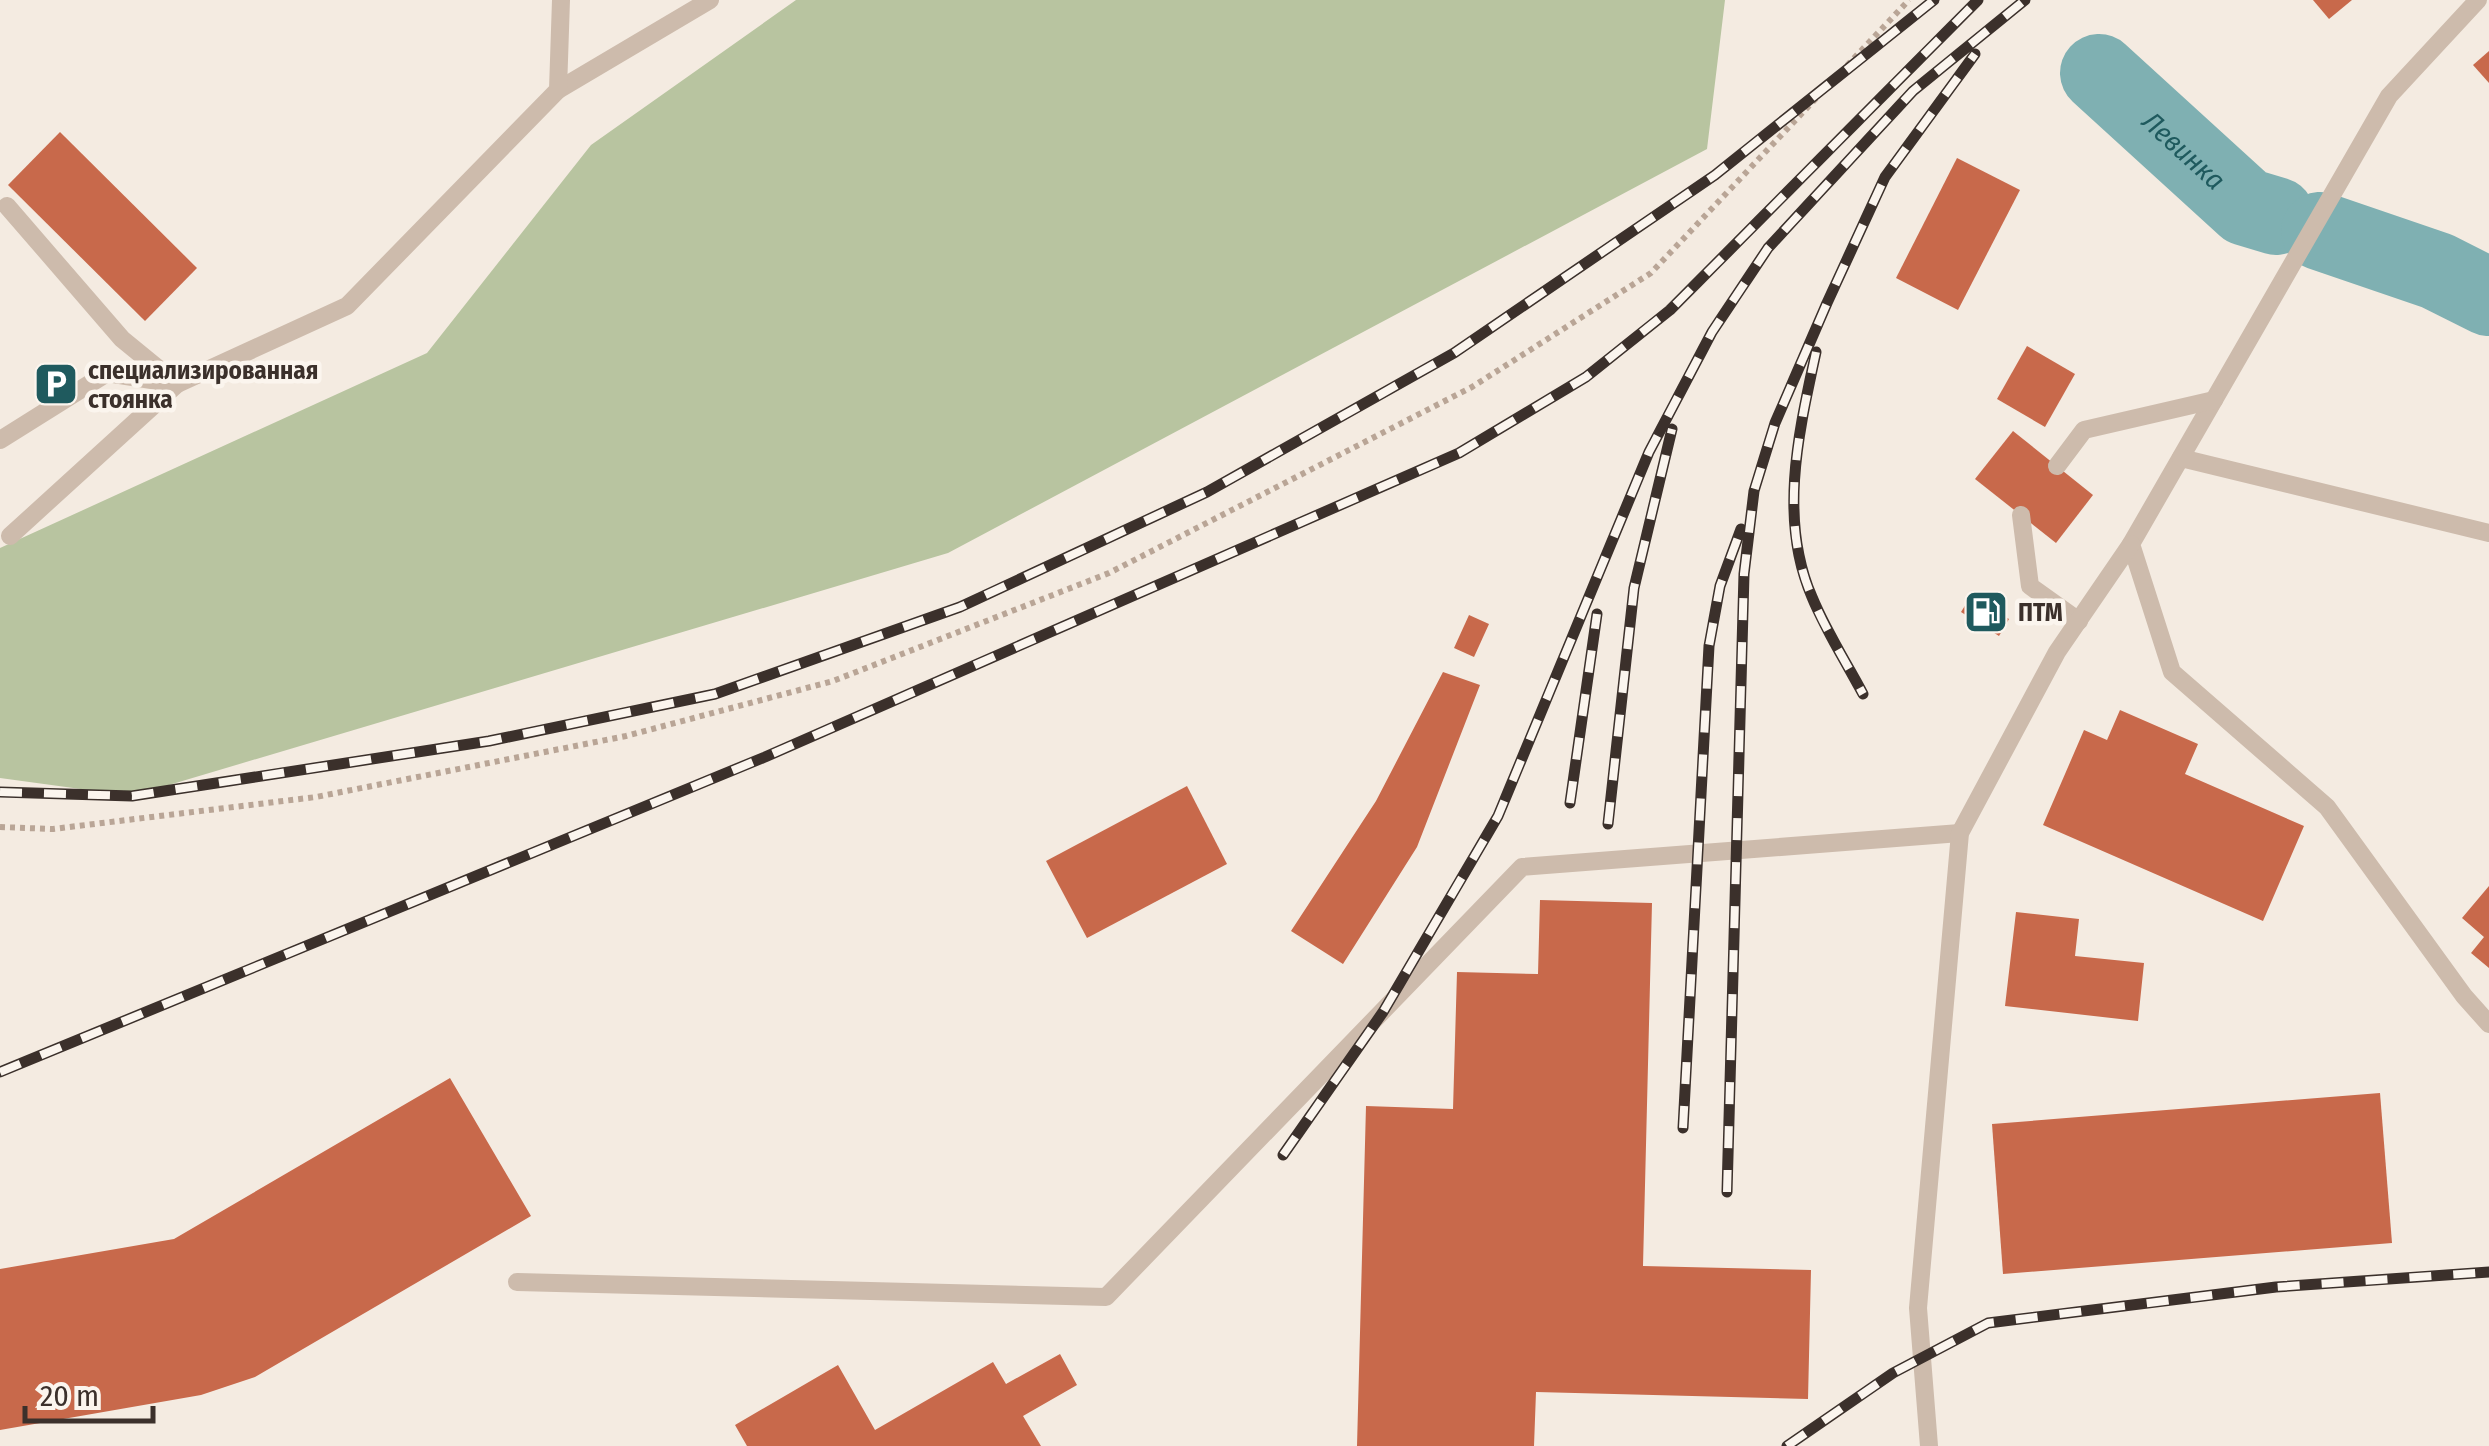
<svg xmlns="http://www.w3.org/2000/svg" width="2489" height="1446" font-family="'Fira Sans Condensed',sans-serif">
	<rect width="100%" height="100%" fill="#f4ebe1"/>
	<path fill="#b8c4a0" d="M796,0H1725L1707,149L948,553L132,796L0,778V548L427,353L591,145Z"/>
	<g fill="none" stroke-linecap="round" stroke-linejoin="round">
		<g stroke="#7fb0b2" stroke-width="78">
			<path id="s1" d="M2099,73L2246,207L2276,216"/>
			<path d="M2320,231L2437,271L2489,297"/>
		</g>
	</g>
	<g fill="#c8694b">
		<path d="M2313,0H2352L2329,19Z"/>
		<path d="M2489,51V83L2473,65Z"/>
		<path d="M60,132L197,268L145,321L8,185Z"/>
		<path d="M1957,158L2020,190L1958,310L1896,278Z"/>
		<path d="M2027,346L2075,374L2045,427L1997,399Z"/>
		<path d="M2013,431L2093,495L2056,543L1975,479Z"/>
		<path d="M1971,596L2009,619L1999,636L1961,612Z"/>
		<path d="M1469,615L1489,624L1474,657L1454,648Z"/>
		<path d="M1443,672L1480,685L1417,847L1343,964L1291,931L1376,801Z"/>
		<path d="M2120,710L2198,744L2185,774L2304,826L2263,921L2043,825L2084,730L2107,740Z"/>
		<path d="M1187,786L1227,864L1087,938L1046,861Z"/>
		<path d="M2489,886V968L2471,953L2484,937L2462,918Z"/>
		<path d="M1540,900L1652,903L1643,1266L1811,1270L1808,1399L1536,1392L1534,1446H1357L1366,1106L1453,1109L1457,972L1538,974Z"/>
		<path d="M2016,912L2079,919L2075,956L2144,963L2138,1021L2005,1006Z"/>
		<path d="M450,1078L531,1216L255,1377L201,1395L0,1430V1269L174,1239Z"/>
		<path d="M2380,1093L2392,1243L2003,1274L1992,1124Z"/>
		<path d="M1060,1354L1077,1385L1023,1416L1041,1446H747L735,1425L838,1365L875,1430L993,1362L1006,1384Z"/>
	</g>
	<g fill="none" stroke-linecap="round" stroke-linejoin="round">
		<path stroke="#b9a596" stroke-width="6" stroke-dasharray="5 5" stroke-linecap="butt" d="M0,827L53,829L316,797L626,736L833,681L1109,573L1472,387L1651,273L1909,0"/>
		<g stroke="#cdbbac" stroke-width="18">
			<path d="M2478,0L2389,96L2131,544L2172,672L2327,807L2464,996L2489,1024"/>
			<path d="M558,90L710,0"/>
			<path d="M7,206L122,339L177,384L347,306L558,90L561,0"/>
			<path d="M0,440L107,373L177,384L10,536"/>
			<path d="M2181,458L2489,533"/>
			<path d="M2057,466L2084,430L2214,400"/>
			<path d="M2021,515L2030,586L2079,621"/>
			<path d="M517,1282L1106,1297L1522,867L1960,833"/>
			<path d="M1929,1446L1918,1308L1960,833L2057,652L2131,544"/>
		</g>
		<defs>
			<g id="rail">
				<path d="M1816,352C1799,431 1778,519 1812,597C1826,631 1846,662 1863,694"/>
				<path d="M0,792L132,796L489,741L715,694L960,607L1207,492L1454,353L1715,175L1934,0"/>
				<path d="M1570,803L1597,614"/>
				<path d="M1608,824L1634,588L1672,429"/>
				<path d="M0,1072L765,757L1459,453L1586,377L1670,310L1978,0"/>
				<path d="M1683,1128L1709,646L1720,586L1741,529"/>
				<path d="M1283,1155L1383,1012L1498,816L1649,452L1712,332L1768,248L1913,91L2025,0"/>
				<path d="M1727,1192L1744,574L1754,491L1775,423L1827,303L1885,177L1975,54"/>
				<path d="M1787,1446L1893,1373L1988,1323L2276,1287L2489,1272"/>
			</g>
		</defs>
		<use href="#rail" stroke="#3b302b" stroke-width="11"/>
		<use href="#rail" stroke="#fbf5ee" stroke-width="8" stroke-dasharray="22" stroke-linecap="butt"/>
	</g>
	<defs>
		<symbol id="parking-square" viewBox="-11 -11 22 22"><rect x="-9" y="-9" width="18" height="18" rx="4" fill="#1f5a5e" stroke="#fbf5ee"/><path d="M-3.5-5.5H1a3.5 3.5 0 0 1 0 7H-1V5.5H-3.5ZM-1-3.4V-.6H.8a1.4 1.4 0 0 0 0-2.8Z" fill="#fff"/></symbol>
		<symbol id="fuel-square" viewBox="-11 -11 22 22"><rect x="-9" y="-9" width="18" height="18" rx="4" fill="#1f5a5e" stroke="#fbf5ee"/><path d="M-5.5-6h7V0h2V4h1.3V-2.5L3-4.5l.8-.8L6-3V5H2.5V1h-1V6h-7ZM-4.2-4.7v3.2H.2V-4.7Z" fill="#fff"/></symbol>
	</defs>
	<g fill-rule="evenodd">
		<use href="#parking-square" x="31" y="359" width="50" height="50"/>
		<use href="#fuel-square" x="1961" y="587" width="50" height="50"/>
	</g>
	<g text-anchor="middle" stroke-width="9" stroke-linejoin="round" paint-order="stroke">
		<g font-size="25" font-weight="bold" fill="#3b302b" stroke="#fbf5ee" text-anchor="start">
			<text x="88" y="379">специализированная<tspan x="88" dy="29">стоянка</tspan></text>
			<text x="2018" y="621">ПТМ</text>
		</g>
		<g font-size="28" font-style="italic" fill="#1f5a5e" stroke="#fbf5ee">
			<text dy="10" stroke="none"><textPath href="#s1" startOffset="115">Левинка</textPath></text>
		</g>
	</g>
	<path d="M25 1406v15h128v-15" fill="none" stroke="#3b302b" stroke-width="5"/>
	<text x="40" y="1406" font-size="30" fill="#3b302b" stroke="#fbf5ee" stroke-width="8" paint-order="stroke">20 m</text>
</svg>
